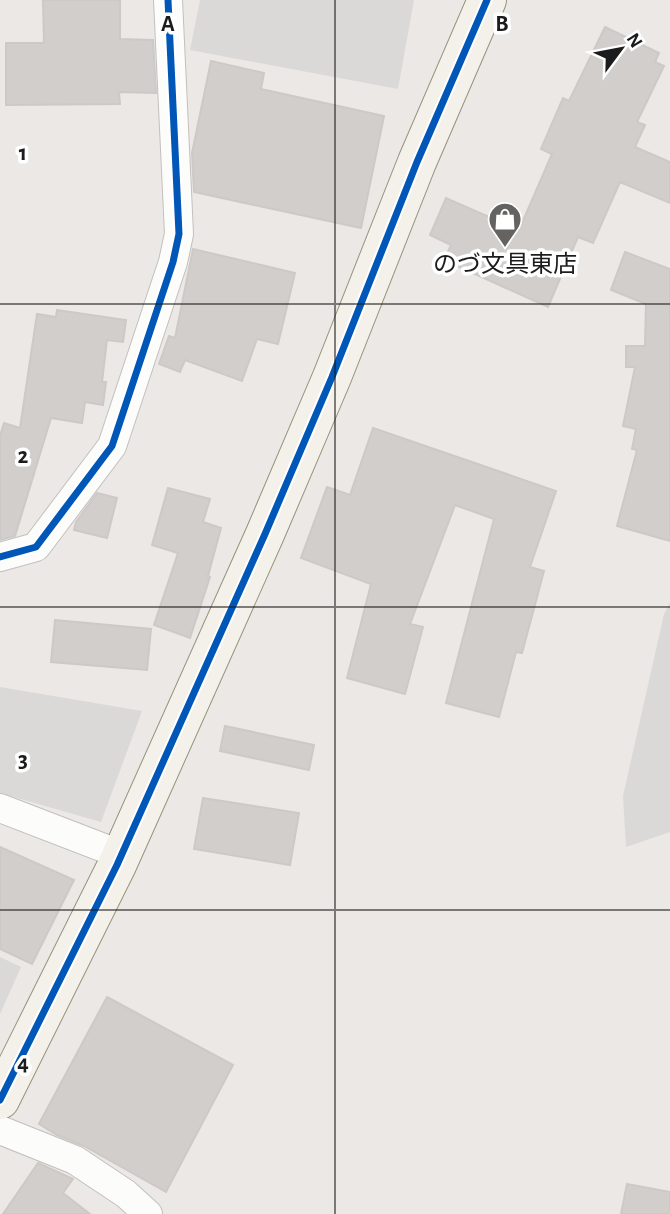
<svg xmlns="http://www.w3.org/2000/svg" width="670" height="1214" font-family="'Alegreya Sans','Noto Sans JP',sans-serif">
	<rect width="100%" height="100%" fill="#ebe8e5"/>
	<g fill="#dbd9d8">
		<path d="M200,0H414L398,89L190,50Z"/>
		<path d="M670,602V832L626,847L623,796L664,614Z"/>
		<path d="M0,687L142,711L101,822L0,793Z"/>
		<path d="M0,957L21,967L0,1014Z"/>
	</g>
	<g fill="#d2cecc" stroke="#cec9c6" stroke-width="2">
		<path d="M43,0H120V39L153,40L156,93L119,92L120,104L6,105V43H44Z"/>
		<path d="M605,27L659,53L655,62L664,66L637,122L645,125L635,147L670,162V203L620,182L593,243L578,237L548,307L444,260L451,245L430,235L446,198L519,230L552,154L541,149L563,98L569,101Z"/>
		<path d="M211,61L264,73L261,89L384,116L361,228L194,192L192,153Z"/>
		<path d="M193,249L295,273L278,344L257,339L242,381L185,360L180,372L159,364L169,336L175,338Z"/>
		<path d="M625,252L670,269V541L617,526L637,450L632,449L636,429L623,426L635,367H626V346H645L646,304L611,290Z"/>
		<path d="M57,310L126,320L123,342L107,340L102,382H106L103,405L85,402L82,423L51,418L15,536L0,540V436L4,423L20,428L37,314L56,317Z"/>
		<path d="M373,428L556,491L530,567L544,571L522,653L516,652L499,717L446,703L494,519L455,505L410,624L423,627L405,694L347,678L371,584L301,558L327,487L350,495Z"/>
		<path d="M168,488L210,499L203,522L221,528L208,576L210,577L190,638L154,625L178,553L152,545Z"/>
		<path d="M97,493L117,498L107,538L74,530L76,522Z"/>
		<path d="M55,620L151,629L147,670L51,662Z"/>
		<path d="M225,726L314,745L309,770L220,751Z"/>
		<path d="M203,798L299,813L290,865L194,849Z"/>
		<path d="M0,847L74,880L32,964L0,949Z"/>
		<path d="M107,997L233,1065L166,1192L84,1146L57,1135L39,1124Z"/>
		<path d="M38,1163L73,1179L63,1193L90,1214H3Z"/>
		<path d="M627,1184L670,1192V1214H621Z"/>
	</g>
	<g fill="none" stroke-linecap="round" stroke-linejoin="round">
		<defs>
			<g id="street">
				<path d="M0,557L36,547L112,446L173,262L179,234L168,0"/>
				<path d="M0,808L122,855"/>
				<path d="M0,1130L75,1160L126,1194L148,1214"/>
			</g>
			<path id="secondary" d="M0,1100L117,865L265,534L332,377L417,162L487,0"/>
		</defs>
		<use href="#street" stroke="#c2c0bf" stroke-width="30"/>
		<use href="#secondary" stroke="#95937d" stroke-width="40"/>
		<use href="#street" stroke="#fcfcfb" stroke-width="28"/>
		<use href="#secondary" stroke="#f3f1e9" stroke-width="38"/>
		<defs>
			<g id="cycleway">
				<path d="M0,557L36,547L112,446L173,262L179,234L168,0"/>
				<path d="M0,1100L117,865L265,534L332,377L417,162L487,0"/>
			</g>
		</defs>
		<use href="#cycleway" stroke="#fff" stroke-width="11"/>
		<use href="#cycleway" stroke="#0057b8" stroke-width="7"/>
	</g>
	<path fill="none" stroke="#1c1c1c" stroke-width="2" stroke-opacity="0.55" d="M335,0V1214M0,304H670M0,607H670M0,910H670"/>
	<defs>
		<symbol id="shop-pin" viewBox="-11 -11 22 30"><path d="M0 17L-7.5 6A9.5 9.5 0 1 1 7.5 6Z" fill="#646362" stroke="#fff"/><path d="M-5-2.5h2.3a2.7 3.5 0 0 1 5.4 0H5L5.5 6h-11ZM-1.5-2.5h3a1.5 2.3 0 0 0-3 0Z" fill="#fff"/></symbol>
	</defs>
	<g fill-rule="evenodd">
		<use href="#shop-pin" x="486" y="200" width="38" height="52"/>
	</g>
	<g text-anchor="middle" stroke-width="7" stroke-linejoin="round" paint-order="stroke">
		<g font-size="24" fill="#1c1c1c" stroke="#fff">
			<text x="505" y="272">のづ文具東店</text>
		</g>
	</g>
	<g font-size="23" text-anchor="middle" font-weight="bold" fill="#1c1c1c" stroke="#fff" stroke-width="7" stroke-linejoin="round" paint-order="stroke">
		<text x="168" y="31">A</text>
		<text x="502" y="31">B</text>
		<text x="23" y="160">1</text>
		<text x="23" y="463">2</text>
		<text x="23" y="767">3</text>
		<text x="23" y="1070">4</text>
	</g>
	<g transform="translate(621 49) rotate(58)" stroke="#ffffff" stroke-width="5" paint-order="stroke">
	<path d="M0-5L12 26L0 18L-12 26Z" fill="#1c1c1c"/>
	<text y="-10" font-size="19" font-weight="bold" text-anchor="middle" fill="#1c1c1c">N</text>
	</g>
</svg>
